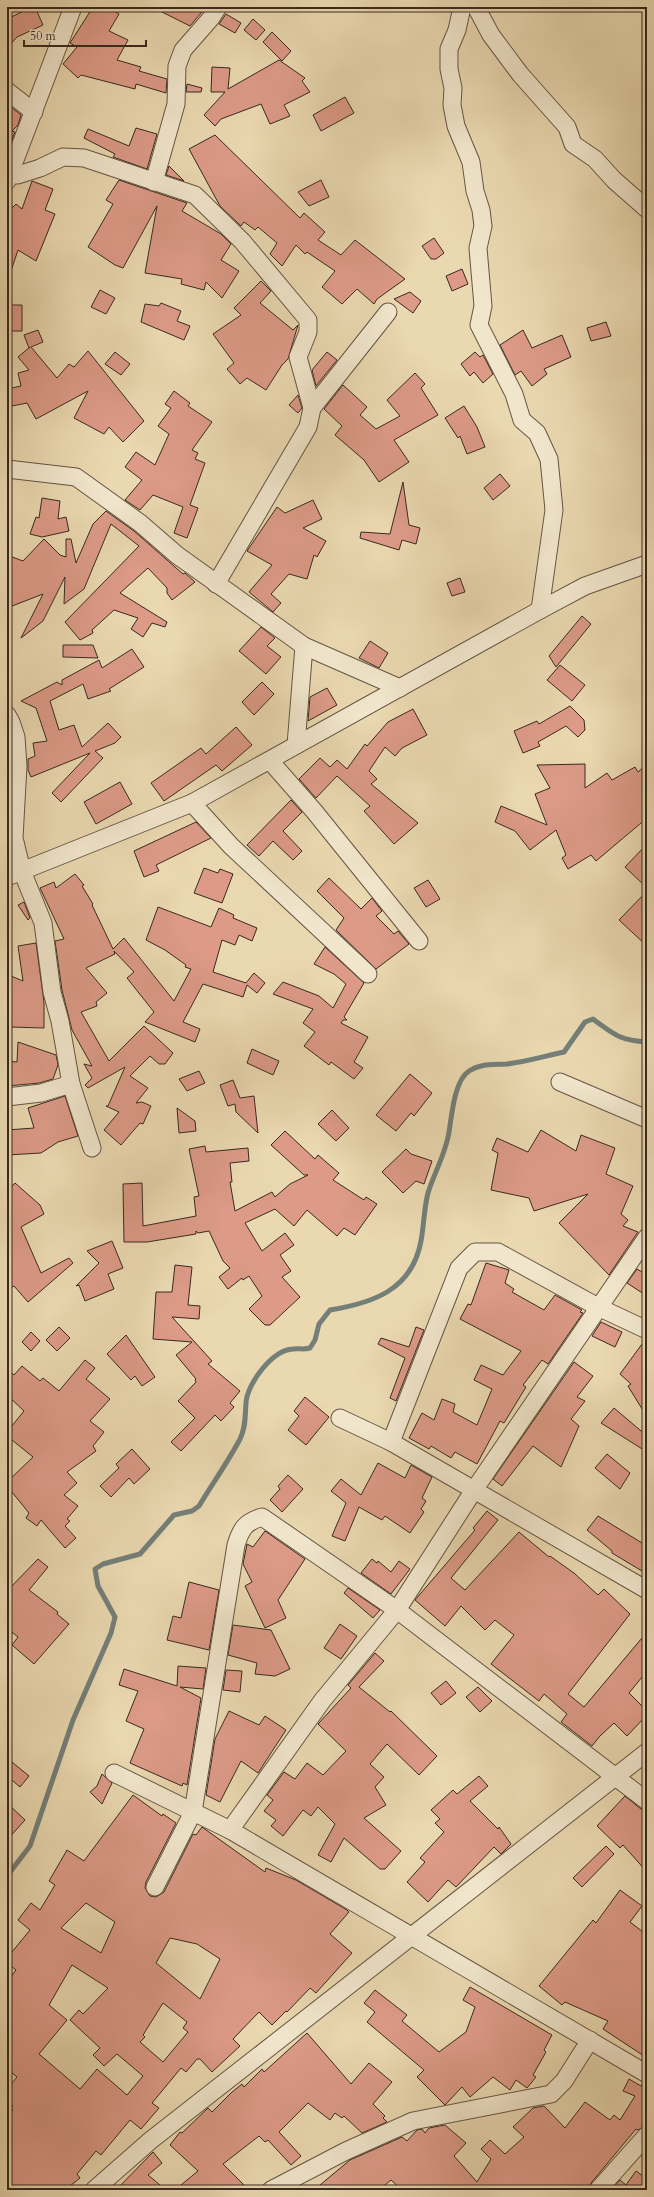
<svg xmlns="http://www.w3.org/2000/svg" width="654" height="2197" font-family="Cardo,serif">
	<rect width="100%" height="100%" fill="#ead8b0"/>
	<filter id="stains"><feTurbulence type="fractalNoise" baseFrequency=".005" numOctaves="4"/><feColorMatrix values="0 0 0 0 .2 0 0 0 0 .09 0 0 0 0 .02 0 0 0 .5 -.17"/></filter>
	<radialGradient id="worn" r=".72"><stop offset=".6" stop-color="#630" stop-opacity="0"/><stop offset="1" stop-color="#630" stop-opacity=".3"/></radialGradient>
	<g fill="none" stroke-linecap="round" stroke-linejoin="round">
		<path stroke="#737f78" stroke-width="5" d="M7,1876L30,1846L73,1720L111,1633L115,1617L98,1586L95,1569L103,1564L140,1554L174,1515L192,1511L199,1506C212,1484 228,1462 240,1439C246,1427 245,1415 246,1403C247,1384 272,1350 293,1349C299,1348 303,1350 310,1348L315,1340L319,1324L330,1310C373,1303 412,1290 421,1241C424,1225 424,1208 428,1193C434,1173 446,1153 449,1132C452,1115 454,1081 469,1071C481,1063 494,1065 507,1064C526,1062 545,1056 564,1052L585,1022L593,1019C615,1035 619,1040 647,1042"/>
	</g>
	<g fill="#dc9a87" stroke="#392920" fill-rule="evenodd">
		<path d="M32,7H35L43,25L17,37L7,48V19Z"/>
		<path d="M93,7H108L119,14L109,31L128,40L117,60L141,67L139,71L167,79L166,93L136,84L135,89L81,75L78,78L63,64L77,47L70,43Z"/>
		<path d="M152,7H206L190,26Z"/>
		<path d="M226,14L241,23L235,33L219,24Z"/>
		<path d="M253,19L265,30L256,40L244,30Z"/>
		<path d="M272,32L291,51L282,61L263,42Z"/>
		<path d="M279,60L305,78L302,81L310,92L284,105L290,116L270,124L261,104L221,119L215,126L204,115L225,92H211L212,67L230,68L228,89Z"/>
		<path d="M187,84L202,88L201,92H186Z"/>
		<path d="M345,97L354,113L321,131L313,115Z"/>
		<path d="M7,104L21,115L18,125L12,131L15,132L7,153Z"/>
		<path d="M136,128L157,134L147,169L113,157L115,154L84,138L88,129L129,146Z"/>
		<path d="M215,135L300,218L304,213L325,232L318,240L341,255L355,240L405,279L377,299L374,304L357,289L342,304L322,287L335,271L307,252L305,254L296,245L282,266L270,254L277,243L258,227L255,230L244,222L241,226L220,206L189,149Z"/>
		<path d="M169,166L184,181L166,175Z"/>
		<path d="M119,180L187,203L182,211L221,234L231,244L221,260L239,271L222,298L206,282L204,290L181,284L182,279L145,273L157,206L123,268L115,265L88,247L113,204L106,200Z"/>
		<path d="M321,180L329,197L309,206L298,192Z"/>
		<path d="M32,181L53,189L45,210L55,214L36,261L18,250L9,277L7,276V213L16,204L22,209Z"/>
		<path d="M434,238L444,253L436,259H431L422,246Z"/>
		<path d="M462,269L468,284L452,291L446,276Z"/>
		<path d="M261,281L271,291L260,303L293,330L298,325L288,359L282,365L266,390L247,378L240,384L227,369L234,363L213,334L241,315L234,308Z"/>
		<path d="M100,290L115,298L106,314L91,307Z"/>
		<path d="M410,292L421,301L413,313L394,299Z"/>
		<path d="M161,303L181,311L177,321L190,326L184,340L141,322L145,304L159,306Z"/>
		<path d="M7,305H22V331H8Z"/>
		<path d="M606,322L611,336L591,341L587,328Z"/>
		<path d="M38,330L43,342L31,347L57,378L69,364L74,367L88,351L144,421L123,442L109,427L104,434L74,418L88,391L36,419L27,403L7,407V389L21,386L18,373L29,370L18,357L30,347L29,348L24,335Z"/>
		<path d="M523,330L532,348L562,335L571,357L544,369L547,374L532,386L521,371L515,375L500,345Z"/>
		<path d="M115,352L130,364L121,375L105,364Z"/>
		<path d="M327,352L337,360L316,386L312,370Z"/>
		<path d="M475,352L480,357L483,355L493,374L483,383L474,372L470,376L461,364Z"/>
		<path d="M415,373L425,384L421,388L438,415L394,440L409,462L379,482L364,460L335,435L342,426L324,409L343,385L367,407L360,415L376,429L400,416L387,400Z"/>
		<path d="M174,391L190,403L188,406L212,422L192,450L198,453L195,459L205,463L190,505L198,508L187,538L174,533L183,507L153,495L140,510L125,500L142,480L125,467L136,452L155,465L169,434L158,426L171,408L165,404Z"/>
		<path d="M298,395L302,408L298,413L289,405Z"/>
		<path d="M464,406L477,427L485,447L467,454L460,436L458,438L445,418Z"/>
		<path d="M500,474L510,486L493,500L484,488Z"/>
		<path d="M403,482L409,525L420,528L416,544L402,540L399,550L360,538L361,532L390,534Z"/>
		<path d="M42,498L60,501L58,519L66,517L69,531L42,537L30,534L36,517L39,518Z"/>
		<path d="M313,500L322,519L303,528L326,541L317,557L314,555L307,579L289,574L271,594L281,603L273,612L249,592L272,565L247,551L277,507L285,513Z"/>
		<path d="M106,511L134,531L183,574L185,573L195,582L172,600L167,593V588L148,568L120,593L167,622L165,627L152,623L143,637L131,629L138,618L114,610L92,630L93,633L80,640L65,622L139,546L111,524L84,589L64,604L65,577L43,621L21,638L43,594L7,608V555L23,561L44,539L60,555L66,557V539H71L76,563L93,524Z"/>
		<path d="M460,578L465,592L452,596L447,583Z"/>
		<path d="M582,616L591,624L556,667L549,656Z"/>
		<path d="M261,627L275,638L267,646L281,657L266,674L239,651Z"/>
		<path d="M370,641L388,653L379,668L359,658Z"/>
		<path d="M63,645H93L98,658L63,657Z"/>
		<path d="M132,649L144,667L109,689L111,691L88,699L83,684L50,701L59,730L74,725L82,747L108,723L121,737L115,743L95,751L103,758L61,802L52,793L90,753L31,777L28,770V759L35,756L33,743L47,741L36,708L21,701L57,682L62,685V680L99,660L102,668Z"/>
		<path d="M560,665L585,685L572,701L547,680Z"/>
		<path d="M262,682L274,694L254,715L242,702Z"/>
		<path d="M327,688L337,705L308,721L310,697Z"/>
		<path d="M570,706L584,720L585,730L578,737L566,726L538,742L540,746L523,753L514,731L537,721L539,724Z"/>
		<path d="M413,709L427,735L402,748L395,756L385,747L369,771L377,779L371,784L418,823L394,844L364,811L370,806L337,776L316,798L299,779L320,758L330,767L337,760L347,769L365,744L367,746L388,722Z"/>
		<path d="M236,727L252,745L222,771L216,765L164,801L151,783L201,748L206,754Z"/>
		<path d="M585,764V788L607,773L612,780L635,767L638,772L647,764V818L596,861L591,855L568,869L562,858L566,855L556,830L530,850L515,831L495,822L501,806L547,825L535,794L550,788L537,765Z"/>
		<path d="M120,782L132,804L96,824L84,802Z"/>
		<path d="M291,800L302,812L283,831L302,851L293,860L273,841L259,856L247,845Z"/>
		<path d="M196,822L211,838L156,865L159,871L144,877L134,851Z"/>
		<path d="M647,844V888L625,867Z"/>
		<path d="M204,868L218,873L220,869L233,874L222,903L194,893Z"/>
		<path d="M75,874L84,885L82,886L93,904L92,905L113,949L124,938L174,1001L191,969L185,967L186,965L165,950L146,940L158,907L211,927L219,908L234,915L233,918L257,928L252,941L239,935L235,945L222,940L213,972L246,983L254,973L265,983L257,993L247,985L243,997L203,984L183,1022L200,1029L195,1042L145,1022L154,1012L127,978L134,972L114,951L115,954L86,968L107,993L96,1002L97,1006L81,1012L109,1061L144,1026L173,1053L165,1064H159L150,1056L130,1076L148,1088L136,1103L142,1102L151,1106L143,1124L140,1123L121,1145L104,1130L119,1112L106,1106H108L125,1067L88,1088L85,1085L92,1078L84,1064L92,1066L72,1030L62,990L55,941L64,939L40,888L54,882L56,888Z"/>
		<path d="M329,878L361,909L372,898L382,911L376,916L394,934L398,931L409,944L376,969L336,930L344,918L317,891Z"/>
		<path d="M428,880L440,899L426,907L414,888Z"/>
		<path d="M647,891V946L619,920Z"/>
		<path d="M24,902L30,918L28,920L18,905Z"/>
		<path d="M36,943L44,1002V1028L10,1027L11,976L23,981L18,946Z"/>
		<path d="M325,947L364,983L344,1017L347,1020H343L341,1023L368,1037L354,1062L363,1068L354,1079L331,1062L329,1065L304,1046L315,1032L303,1023L313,1009L273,994L283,982L319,996L333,1008L346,984L334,974L314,964Z"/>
		<path d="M18,1042L56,1055L58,1065L53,1079L39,1083L7,1086V1061L17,1062Z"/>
		<path d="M252,1049L279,1061L273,1075L247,1063Z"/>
		<path d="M199,1071L205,1083L187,1091L179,1079Z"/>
		<path d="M410,1074L432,1093L414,1116L411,1113L396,1131L376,1115Z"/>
		<path d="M233,1080L240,1098L254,1096L258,1133L236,1112L235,1104L228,1106L220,1085Z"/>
		<path d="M65,1096L78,1136L58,1142L41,1153L7,1155V1130L34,1128L28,1108Z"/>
		<path d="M177,1108L195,1121L196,1131L179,1133Z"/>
		<path d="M332,1110L349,1128L336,1141L318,1124Z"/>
		<path d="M541,1130L576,1151L581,1135L615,1148L606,1174L633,1186L621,1214L628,1220L623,1226L638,1232L609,1275L559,1223L588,1194L534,1211L529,1198L491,1190L498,1153L492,1150L497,1138L528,1152Z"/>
		<path d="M285,1131L315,1159L318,1155L339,1173L333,1180L364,1200L366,1197L377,1204L355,1235L344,1228L337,1236L307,1210L294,1226L275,1209L245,1223L262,1251L285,1233L294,1245L280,1255L291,1271L282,1277L300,1297L270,1325H265L249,1309L262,1296L249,1276L243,1280L242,1278L228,1289L219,1277L230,1268L223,1261L209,1231L198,1233L196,1231V1234L147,1242H124L123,1184L142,1183L143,1226L196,1216L194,1197L199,1196L189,1149L205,1146L206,1152L248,1148L249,1161L230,1163L232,1182H230L235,1211L272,1192L275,1197L290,1184L308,1175H304L271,1145Z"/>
		<path d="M406,1149L411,1154L432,1161L424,1184L416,1181L403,1193L382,1172Z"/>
		<path d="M15,1183L40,1205L44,1214L21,1227L41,1273L69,1258L73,1263L28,1302L14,1286L7,1290V1276L12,1273L7,1262V1192Z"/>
		<path d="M112,1241L123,1268L108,1274L114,1289L85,1301L79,1285L76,1286L99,1263L87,1251Z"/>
		<path d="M486,1263L509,1270L505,1283L514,1289L512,1292L544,1310L555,1295L582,1310L580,1312L583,1313L548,1364L542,1360L523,1385L526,1387L504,1423L500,1421L477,1464L455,1452L451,1458L431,1446L429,1449L409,1438L422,1413L434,1420L442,1399L455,1404L453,1412L477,1425L492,1389L474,1380L481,1365L503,1375L521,1351L460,1319L468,1304L471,1305Z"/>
		<path d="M175,1265L192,1267L188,1305L200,1306L199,1319L172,1317L212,1361L208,1364L240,1391L230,1403L234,1407L221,1421L215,1415L181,1451L171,1442L195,1418L178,1401L196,1382L195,1380L196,1379L176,1355L192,1342L153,1339L156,1292H172Z"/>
		<path d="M637,1269L647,1275V1296L627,1283Z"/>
		<path d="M601,1322L622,1332L615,1347L592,1336Z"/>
		<path d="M59,1327L70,1338L57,1351L46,1340Z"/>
		<path d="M416,1327L424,1330L396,1401L390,1398L405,1358L378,1344L381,1338L409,1347Z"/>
		<path d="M31,1332L40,1341L31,1351L22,1342Z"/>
		<path d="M126,1335L155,1377L142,1386L135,1376L131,1380L107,1354Z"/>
		<path d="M645,1340H647V1417L628,1386L631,1384L620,1374Z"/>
		<path d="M85,1360L95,1368L86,1379L110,1399L90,1421L104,1432L93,1446L96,1451L67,1472L77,1483L64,1495L78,1506L67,1519L70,1521L65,1526L76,1538L65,1548L41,1520L37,1526L26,1518L29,1513L7,1486V1482L33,1457L7,1436V1432L24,1411L7,1395V1368L14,1375L22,1366L40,1381L43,1378L59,1391Z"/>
		<path d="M574,1362L593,1376L577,1397L585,1401L571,1419L579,1426L561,1467L533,1446L502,1486L493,1479Z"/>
		<path d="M305,1397L329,1417L306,1445L288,1430L299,1416L294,1411Z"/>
		<path d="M614,1408L647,1436V1452L601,1423Z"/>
		<path d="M132,1449L150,1469L134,1484L129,1478L111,1497L100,1486L119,1468L116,1464Z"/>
		<path d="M607,1454L630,1473L620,1489L595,1468Z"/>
		<path d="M378,1463L405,1478L411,1465L432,1477L422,1498L426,1501L421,1509L424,1512L410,1533L385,1516L382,1520L359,1507L345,1541L332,1536L346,1503L331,1491L341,1479L361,1495Z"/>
		<path d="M288,1475L303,1489L282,1512L270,1500L280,1489L278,1486Z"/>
		<path d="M487,1511L498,1520L451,1578L465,1590L519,1532L549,1557L550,1556L574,1573L598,1595L604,1589L630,1614L568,1694L584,1707L647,1632V1671L629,1693L647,1711V1715L627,1736L614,1723L600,1736L592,1746L561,1722L567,1714L544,1694L539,1701L491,1664L514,1635L495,1620L485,1630L461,1606L445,1626L415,1600L475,1530L473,1528Z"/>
		<path d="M598,1516L647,1546V1563L642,1571L612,1553V1551L587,1530Z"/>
		<path d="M265,1531L305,1559L278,1600L286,1618L265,1628L245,1586L252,1582L243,1564L247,1544L253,1547Z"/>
		<path d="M38,1559L48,1567L29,1590L58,1612L57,1614L69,1624L34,1664L12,1645L18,1637L7,1628V1591Z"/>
		<path d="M372,1559L377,1563L378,1561L391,1572L399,1561L410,1569L391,1594L361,1573Z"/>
		<path d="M189,1582L219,1590L209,1650L167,1640L173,1616L181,1618Z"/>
		<path d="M348,1588L380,1610L373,1618L344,1593Z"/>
		<path d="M340,1624L357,1636L341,1659L324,1648Z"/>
		<path d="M233,1625L271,1630L290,1669L275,1676L255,1674L257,1663L228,1655Z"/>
		<path d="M375,1653L384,1661L359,1687L390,1712L391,1711L437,1756L419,1775L387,1744L370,1764L384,1777L375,1787L386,1805L364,1818L401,1851L385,1869H380L344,1838L331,1862L318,1855L335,1824L318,1807L311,1816L303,1810L283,1836L271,1826L276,1820L264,1811L273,1800L267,1795L284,1772L295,1779L307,1763L323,1775L346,1751L318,1724L351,1688L348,1685Z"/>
		<path d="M178,1666L206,1668L203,1689L180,1687L201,1698L187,1785L183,1783L182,1786L130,1763L144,1729L126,1721L138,1691L119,1685L124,1669L177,1686Z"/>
		<path d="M226,1670L242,1671L240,1692L223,1690Z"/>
		<path d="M446,1681L456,1693L441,1705L431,1693Z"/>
		<path d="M478,1687L492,1701L480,1712L466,1697Z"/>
		<path d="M229,1711L259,1725L265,1716L286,1730L258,1773L241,1761L220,1802L206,1795L215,1739Z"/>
		<path d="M7,1758L29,1776L20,1787L7,1776Z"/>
		<path d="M102,1774L112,1783L102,1804L90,1792L97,1786Z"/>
		<path d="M479,1776L488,1786L470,1801L498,1829L499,1827L511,1844L501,1854L494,1847L456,1887L448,1880L428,1902L407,1882L425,1862L420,1858L444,1832L435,1823L440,1819L431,1810L453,1790L457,1794Z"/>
		<path d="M133,1795L162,1816L163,1814L176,1823L146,1882L145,1888L150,1896L156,1897L164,1892L193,1834L196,1835L202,1827L265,1872L266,1868L296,1880L347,1910L349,1912L330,1934L352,1953L316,1993L310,1988L287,2012L286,2011L272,2025L259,2012L233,2039L240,2046L212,2072L200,2059H197L186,2072L181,2068L152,2103L159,2108L141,2129L130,2120L101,2155L96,2151L77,2174L80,2178L65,2190H7V2116L13,2110L11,2108L13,2106L7,2101V2089L17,2077L7,2069V1982L16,1970L7,1963V1958L30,1930L18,1920L31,1903L40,1910L55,1885L49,1881L67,1850L84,1861ZM86,1903L115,1922L101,1953L61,1928ZM170,1938L197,1944L220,1959L200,1999L156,1963ZM72,1965L108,1988L83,2014L79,2010L70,2020L100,2048L93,2055L104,2066L117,2054L143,2076L127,2095L97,2069L80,2089L39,2054L67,2020L49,2005ZM163,2003L187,2022L183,2028L188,2032L163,2062L140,2042L145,2037L143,2035Z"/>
		<path d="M625,1796L641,1809L647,1811V1872L623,1845L620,1848L597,1826Z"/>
		<path d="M7,1803L25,1820L7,1840Z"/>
		<path d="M606,1846L614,1854L582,1887L573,1878Z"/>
		<path d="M620,1890L642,1906L630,1922L647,1935V2058L603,2029L608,2021L565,2002L562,2005L539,1986L593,1920L596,1923Z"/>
		<path d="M470,1987L552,2035L544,2050L546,2052L533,2075L536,2077L527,2088L516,2080L510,2090L493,2077L470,2097L462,2087L445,2105L417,2077L424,2070L367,2022L375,2012L364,2003L375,1990L407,2015L402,2021L439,2052L466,2032L475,2007L463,2000Z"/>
		<path d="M307,2033L351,2084L369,2063L392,2082L373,2104L385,2116L383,2118L387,2122L362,2133L344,2116L342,2118L335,2113L330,2120L308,2103L279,2132L301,2156L291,2165L268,2140L265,2142L259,2136L223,2164L249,2190H175L198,2171L170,2145L180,2132L182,2133L208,2108L212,2112L231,2093L242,2084L244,2087L262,2069L264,2072Z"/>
		<path d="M629,2079L641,2086L643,2083L647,2084V2125L638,2130L636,2129L591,2183L588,2190H402L391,2180L379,2190H314L350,2160L402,2137L407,2141L417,2130L422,2129L425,2133L429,2128L445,2125L466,2143L454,2156L477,2182L491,2159L481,2149L490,2140L505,2154L524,2137L513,2127L533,2108L544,2106L565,2128L585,2102L610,2120L614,2115L620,2120L635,2096L623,2091Z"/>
		<path d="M153,2152L162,2163L148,2175L166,2190H116Z"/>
		<path d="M636,2171L647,2179V2190H611L620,2180L626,2185Z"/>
	</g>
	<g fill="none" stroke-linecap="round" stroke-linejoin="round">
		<defs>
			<g id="minor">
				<path d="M462,7L457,30L449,49V69L453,88L452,105L456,126L471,162L475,191L481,210L483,226L478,248L483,306L479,325L514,394L522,420L537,433L549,459L554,510L540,610"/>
				<path d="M476,7L491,35L520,74L567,127L573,144L595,159L614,180L647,209"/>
				<path d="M7,91L34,112"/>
				<path d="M10,175H18L40,168L63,157L84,158L195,195L242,241L308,320V332L298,357L312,408L308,427L216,584"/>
				<path d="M7,181L73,7"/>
				<path d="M154,182L176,104L177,66L183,50L211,18L218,7"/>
				<path d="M312,408L388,312"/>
				<path d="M7,469L76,477L140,523L177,555L304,646L400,688"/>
				<path d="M7,715L11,722L16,737L18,766L14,838L22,871L43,923L52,992L60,1021L71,1084L92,1148"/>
				<path d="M296,745L304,646"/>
				<path d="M270,761L314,811L419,941"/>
				<path d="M192,803L231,846L368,974"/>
				<path d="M7,877L192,803L540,610L585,586L647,564"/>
				<path d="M560,1082L647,1119"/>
				<path d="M7,1097L41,1093L71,1084"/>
				<path d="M340,1418L391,1442L647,1590"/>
				<path d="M391,1442L459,1268L475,1252H498L598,1307L647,1330"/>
				<path d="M114,1773L230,1830L647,2074"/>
				<path d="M230,1830L322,1701L397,1610L474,1490L647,1237"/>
				<path d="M155,1887L193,1812L236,1545C241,1529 245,1522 262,1517L397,1610L647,1801"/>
				<path d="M94,2190L151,2140L647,1752"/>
				<path d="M271,2190L346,2151L413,2121L551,2094L564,2081L590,2040"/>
				<path d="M598,2190L647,2135"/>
			</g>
		</defs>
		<use href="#minor" stroke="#655544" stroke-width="19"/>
		<use href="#minor" stroke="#f1e6cc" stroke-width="17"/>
	</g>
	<rect width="654" height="2197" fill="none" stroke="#ead8b0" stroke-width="24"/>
	<rect x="8" y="8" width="638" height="2181" fill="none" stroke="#392920" stroke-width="2"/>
	<rect x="12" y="12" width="630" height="2173" fill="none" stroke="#392920"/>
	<path d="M24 40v6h122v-6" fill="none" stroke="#392920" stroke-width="2"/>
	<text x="30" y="40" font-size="12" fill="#392920" stroke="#f1e6cc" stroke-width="3" paint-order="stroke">50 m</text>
	<rect width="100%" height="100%" filter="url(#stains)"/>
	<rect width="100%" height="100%" fill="url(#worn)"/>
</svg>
